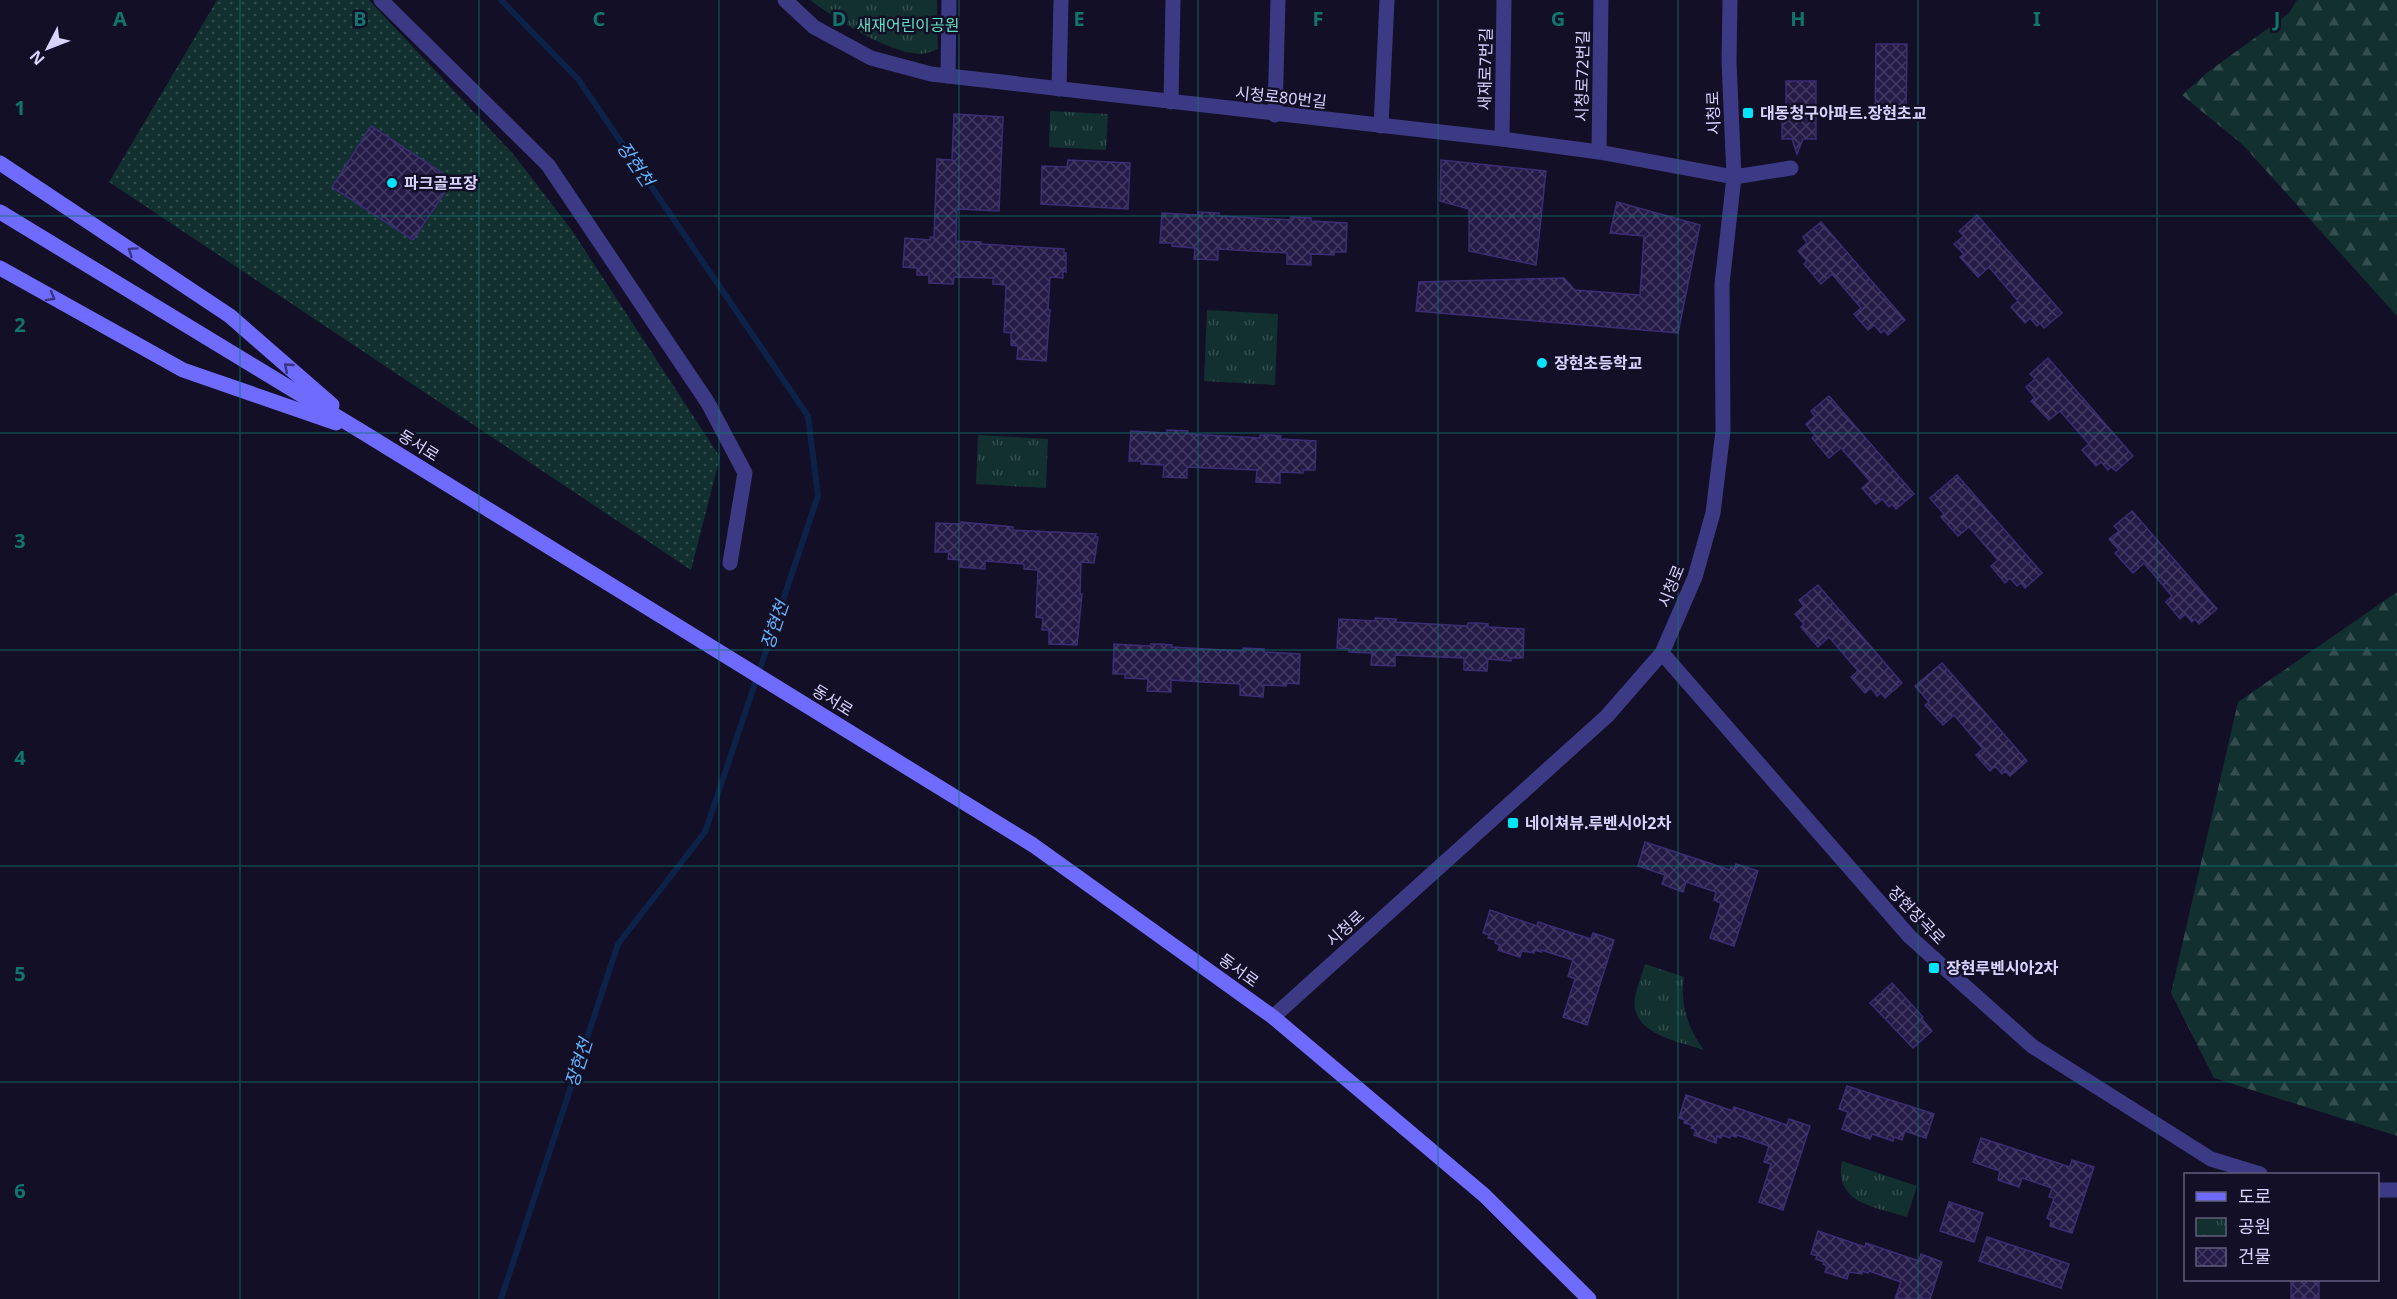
<svg xmlns="http://www.w3.org/2000/svg" width="2397" height="1299" font-family="'Noto Sans','Noto Sans KR',sans-serif">
	<defs>
		<pattern id="grass-dots" width="8" height="8" patternUnits="userSpaceOnUse" patternTransform="scale(1.5)"><rect width="8" height="8" fill="#12302f"/><path d="M2 2h.1M6 6h.1" fill="none" stroke="#344d4e" stroke-width="1.8" stroke-linecap="round"/></pattern>
		<pattern id="forest-firs" width="22" height="20" patternUnits="userSpaceOnUse" patternTransform="scale(1.5)"><rect width="22" height="20" fill="#12302f"/><path d="M5 1l3.5 6h-7zM16 11l3.5 6h-7z" fill="#344d4e"/></pattern>
		<pattern id="park-tufts" width="24" height="20" patternUnits="userSpaceOnUse" patternTransform="scale(1.5)"><rect width="24" height="20" fill="#12302f"/><path d="M3 7l-1-3M5 7V3M7 7l1-3M15 17l-1-3M17 17v-4M19 17l1-3" fill="none" stroke="#344d4e"/></pattern>
		<pattern id="building-cross-hatch" width="8" height="8" patternUnits="userSpaceOnUse" patternTransform="scale(1.5)"><rect width="8" height="8" fill="#241b47"/><path d="M0 0l8 8M0 8l8-8" fill="none" stroke="#433b63"/></pattern>
	</defs>
	<rect width="100%" height="100%" fill="#130f26"/>
	<path fill="url(#grass-dots)" d="M217,0H369L514,155L571,229L720,457L691,570L109,182Z"/>
	<g fill="url(#forest-firs)">
		<path d="M2297,0H2397V316L2243,145L2182,95L2208,72L2289,13Z"/>
		<path d="M2397,592V1136L2214,1078L2171,993L2238,702Z"/>
	</g>
	<g fill="url(#park-tufts)">
		<path d="M810,0H937L938,49C933,51 925,54 920,54C886,52 837,20 810,0Z"/>
		<path d="M1050,111L1108,114L1106,150L1049,147Z"/>
		<path d="M1207,310L1278,314L1275,385L1204,381Z"/>
		<path d="M978,435L1048,439L1046,488L976,484Z"/>
		<path d="M1645,964L1684,977C1680,1004 1687,1027 1704,1050C1678,1041 1629,1034 1635,997C1637,986 1642,975 1645,964Z"/>
		<path d="M1842,1161L1917,1186L1907,1217C1877,1207 1833,1204 1842,1161Z"/>
	</g>
	<g fill="none" stroke-linecap="round" stroke-linejoin="round">
		<path stroke="#0c2248" stroke-width="6" d="M501,0L578,79L808,416L818,496L705,832L618,944L501,1299"/>
	</g>
	<g fill="url(#building-cross-hatch)" stroke="#3b2d73" stroke-width="1.5">
		<path d="M1876,44H1907L1906,119H1875Z"/>
		<path d="M1786,81H1816V139H1803L1797,154L1792,139H1782V120H1786Z"/>
		<path d="M954,114L1003,117L999,211L957,209L956,241L981,242V244L1064,249V253H1066V272L1063,271V278L1050,277L1048,309L1050,310L1046,361L1017,359L1018,346L1011,345V333L1004,332L1006,285L993,284V278L954,277L953,284L929,283V275H917V268L903,267L905,238L930,240V237H934L937,159L952,160Z"/>
		<path d="M371,126L453,180L413,240L332,187Z"/>
		<path d="M1068,160L1130,163L1128,209L1041,204L1042,166L1067,167Z"/>
		<path d="M1441,160L1546,171L1536,265L1469,251V209L1440,201Z"/>
		<path d="M1617,202L1700,225L1678,333L1416,311L1419,282L1564,278L1575,290L1640,295L1644,236L1610,233Z"/>
		<path d="M1198,212L1219,213V216L1290,220L1291,217L1311,218V221L1347,223L1346,252H1334V255L1311,254V265L1287,264V253L1218,249V260L1194,259L1195,248L1172,246V243H1160L1162,213L1198,215Z"/>
		<path d="M1977,215L2062,313L2044,328L2040,323L2037,326L2030,318L2025,323L2011,307L2018,301L1989,267L1978,277L1960,257L1964,254L1954,244L1964,236L1959,231Z"/>
		<path d="M1821,222L1905,320L1888,335L1884,330L1881,333L1874,325L1868,330L1854,314L1861,308L1832,274L1821,284L1804,264L1807,261L1798,251L1807,243L1803,237Z"/>
		<path d="M2048,358L2133,456L2116,471L2111,467L2108,470L2101,462L2096,466L2082,450L2089,444L2060,411L2049,420L2031,401L2035,398L2026,387L2035,379L2030,374Z"/>
		<path d="M1829,396L1914,494L1896,509L1892,504L1889,507L1882,499L1876,504L1862,488L1870,481L1841,448L1829,458L1812,438L1815,435L1806,424L1815,416L1811,411Z"/>
		<path d="M1167,430L1188,431V434L1260,438V435H1270L1281,436L1280,439L1316,441L1315,470H1303V473L1280,472V483L1256,482L1257,470L1210,468L1187,467V478L1163,477L1164,465L1141,464V461H1129L1131,431L1167,433Z"/>
		<path d="M1957,475L2042,573L2025,588L2021,583L2017,586L2010,578L2005,583L1991,566L1998,560L1969,527L1958,536L1941,517L1944,514L1930,498Z"/>
		<path d="M2132,511L2217,609L2199,624L2195,619L2192,622L2185,614L2180,619L2166,602L2172,596L2144,563L2133,573L2115,553L2119,550L2109,539L2119,531L2114,526Z"/>
		<path d="M961,522L1013,527V530L1096,534L1095,537H1098L1094,563L1081,562L1080,594H1082L1077,645L1049,644V630H1042L1043,618L1036,617L1038,570L1024,569V564L985,561V569L960,567L961,560L948,559L949,552H935L936,523L961,524Z"/>
		<path d="M1818,585L1902,683L1885,698L1881,693L1877,696L1871,688L1865,693L1851,677L1858,671L1829,637L1818,647L1801,627L1804,624L1795,614L1804,606L1799,600Z"/>
		<path d="M1375,618L1396,619V622L1467,626L1468,623H1478L1488,624V627L1524,629L1523,658H1511V661L1488,659L1487,671L1464,670V658L1395,655V666L1371,665L1372,653L1349,652V649L1337,648L1339,619L1375,621Z"/>
		<path d="M1114,644L1150,646L1151,644H1161L1172,645L1171,647L1243,651V648L1264,649V652L1300,654L1299,684L1287,683L1286,686L1264,685L1263,697L1240,695V684L1202,682L1171,680V692L1147,691L1148,679L1125,678V674H1113Z"/>
		<path d="M1942,663L2027,761L2010,776L2005,771L2002,774L1995,766L1990,771L1976,755L1983,749L1954,715L1943,725L1925,705L1929,702L1915,686Z"/>
		<path d="M1645,842L1730,870L1731,867L1734,869L1736,864L1758,871L1734,946L1710,938L1721,903L1714,900L1716,892L1686,882L1683,892L1662,884L1665,875L1638,866Z"/>
		<path d="M1490,910L1537,926L1538,922L1591,939L1593,933L1614,940L1587,1025L1563,1017L1575,979L1568,976L1573,960L1541,950V952L1535,950L1534,953L1522,951L1520,957L1498,950L1500,945L1495,943L1496,940L1488,938L1489,935L1483,933Z"/>
		<path d="M1892,983L1923,1017L1922,1019L1932,1031L1913,1048L1870,1003Z"/>
		<path d="M1847,1086L1934,1114L1926,1138L1905,1131L1902,1140L1894,1137L1893,1141L1872,1134L1870,1139L1842,1129L1848,1112L1839,1109Z"/>
		<path d="M1686,1095L1733,1111L1734,1107L1787,1125L1789,1119L1810,1126L1783,1210L1759,1202L1771,1164L1764,1162L1769,1146L1737,1135L1736,1137L1731,1135L1730,1138L1722,1135L1721,1138L1717,1136L1716,1143L1694,1135L1696,1130L1691,1128L1692,1125L1684,1123L1685,1120L1679,1118Z"/>
		<path d="M1981,1138L2070,1167L2072,1160L2094,1167L2072,1233L2050,1226L2051,1220L2047,1218L2054,1198L2049,1197L2052,1188L2022,1178L2019,1187L1998,1180L2000,1171L1973,1162Z"/>
		<path d="M1949,1202L1983,1213L1974,1242L1940,1231Z"/>
		<path d="M1818,1231L1865,1247L1866,1243L1919,1261L1921,1254L1942,1262L1930,1299H1895L1901,1282L1869,1271L1868,1273L1862,1271V1274L1849,1272L1847,1279L1825,1272L1827,1266L1823,1264L1824,1262L1816,1259L1817,1256L1811,1254Z"/>
		<path d="M1987,1237L2069,1264L2061,1288L1979,1261Z"/>
		<rect x="2291" y="1280" width="28" height="19"/>
	</g>
	<g fill="none" stroke-linecap="round" stroke-linejoin="round">
		<g stroke="#3d3a85" stroke-width="15">
			<path d="M381,0L548,165L708,403L745,473L730,563"/>
			<path d="M785,0L814,27L871,58L931,74L1502,139L1599,152L1734,177L1791,168"/>
			<path d="M948,76L949,0"/>
			<path d="M1059,89L1061,0"/>
			<path d="M1171,102L1173,0"/>
			<path d="M1275,115L1278,0"/>
			<path d="M1381,126L1387,0"/>
			<path d="M1502,139L1504,0"/>
			<path d="M1599,152L1601,0"/>
			<path d="M1662,653L1910,937L2032,1046L2211,1159L2260,1174"/>
			<path d="M2378,1190H2397"/>
		</g>
		<path stroke="#3d3a85" stroke-width="15" d="M1273,1017L1607,716L1662,653L1695,577L1713,513L1723,431L1722,284L1734,177L1729,61L1730,0"/>
		<g stroke="#6f6bff" stroke-width="15">
			<path d="M0,163L230,316L332,405"/>
			<path d="M0,212L364,433L1033,845L1273,1017L1484,1195L1589,1299"/>
			<path d="M0,268L183,370L336,423"/>
		</g>
	</g>
	<defs><path id="oneway-chevron" d="M-2-3.5L2.5 0L-2 3.5" fill="none" stroke-width="1.6" stroke-linecap="round" stroke-linejoin="round" transform="scale(1.5)"/></defs>
	<g stroke="#38347d">
		<use href="#oneway-chevron" transform="translate(132 251) rotate(-146)"/>
		<use href="#oneway-chevron" transform="translate(51 297) rotate(29)"/>
		<use href="#oneway-chevron" transform="translate(288 367) rotate(-139)"/>
	</g>
	<path fill="none" stroke="#0f766e" stroke-width="1.5" stroke-opacity="0.55" d="M240,0V1299M479,0V1299M719,0V1299M959,0V1299M1198,0V1299M1438,0V1299M1678,0V1299M1918,0V1299M2157,0V1299M0,216H2397M0,433H2397M0,650H2397M0,866H2397M0,1082H2397"/>
	<g fill="#00e5ff" stroke="#130f26" stroke-width="2">
		<rect x="1742" y="107" width="12" height="12" rx="3"/>
		<circle cx="392" cy="183" r="6"/>
		<circle cx="1542" cy="363" r="6"/>
		<rect x="1507" y="817" width="12" height="12" rx="3"/>
		<rect x="1928" y="962" width="12" height="12" rx="3"/>
	</g>
	<g text-anchor="middle" stroke-width="5" stroke-linejoin="round" paint-order="stroke">
		<g font-size="16" fill="#5fe0c0" stroke="#130f26">
			<text x="908" y="31">새재어린이공원</text>
		</g>
		<g font-size="16" fill="#d9d4ff" stroke="#130f26">
			<text transform="translate(1485 69) rotate(-89)" y="6">새재로7번길</text>
			<text transform="translate(1582 76) rotate(-89)" y="6">시청로72번길</text>
			<text transform="translate(1281 97) rotate(6)" y="6">시청로80번길</text>
			<text transform="translate(1713 113) rotate(-92)" y="6">시청로</text>
			<text transform="translate(419 445) rotate(32)" y="6">동서로</text>
			<text transform="translate(1671 586) rotate(-68)" y="6">시청로</text>
			<text transform="translate(833 700) rotate(32)" y="6">동서로</text>
			<text transform="translate(1917 915) rotate(46)" y="6">장현장곡로</text>
			<text transform="translate(1345 928) rotate(-42)" y="6">시청로</text>
			<text transform="translate(1239 970) rotate(36)" y="6">동서로</text>
		</g>
		<g font-size="16" font-weight="bold" fill="#d9d4ff" stroke="#130f26" text-anchor="start">
			<text x="1760" y="119">대동청구아파트.장현초교</text>
			<text x="404" y="189">파크골프장</text>
			<text x="1554" y="369">장현초등학교</text>
			<text x="1525" y="829">네이쳐뷰.루벤시아2차</text>
			<text x="1946" y="974">장현루벤시아2차</text>
		</g>
		<g font-size="18" font-style="italic" fill="#62b6ff" stroke="#130f26">
			<text transform="translate(635 164) rotate(56)" y="6">장현천</text>
			<text transform="translate(775 625) rotate(-71)" y="6">장현천</text>
			<text transform="translate(579 1063) rotate(-72)" y="6">장현천</text>
		</g>
	</g>
	<g font-size="20" text-anchor="middle" font-weight="bold" fill="#0f766e" stroke="#130f26" stroke-width="5" stroke-linejoin="round" paint-order="stroke">
		<text x="120" y="26">A</text>
		<text x="360" y="26">B</text>
		<text x="599" y="26">C</text>
		<text x="839" y="26">D</text>
		<text x="1079" y="26">E</text>
		<text x="1318" y="26">F</text>
		<text x="1558" y="26">G</text>
		<text x="1798" y="26">H</text>
		<text x="2037" y="26">I</text>
		<text x="2277" y="26">J</text>
		<text x="20" y="115">1</text>
		<text x="20" y="332">2</text>
		<text x="20" y="548">3</text>
		<text x="20" y="765">4</text>
		<text x="20" y="981">5</text>
		<text x="20" y="1198">6</text>
	</g>
	<rect x="2184" y="1173" width="195" height="108" fill="#130f26" stroke="#625e7d" stroke-width="1.5"/>
	<rect x="2196" y="1192" width="30" height="9" fill="#6f6bff" stroke="#625e7d" stroke-width="1.5"/>
	<text x="2238" y="1203" font-size="18" fill="#d9d4ff">도로</text>
	<rect x="2196" y="1218" width="30" height="18" fill="url(#park-tufts)" stroke="#625e7d" stroke-width="1.5"/>
	<text x="2238" y="1233" font-size="18" fill="#d9d4ff">공원</text>
	<rect x="2196" y="1248" width="30" height="18" fill="url(#building-cross-hatch)" stroke="#625e7d" stroke-width="1.5"/>
	<text x="2238" y="1263" font-size="18" fill="#d9d4ff">건물</text>
	<g transform="translate(48 48) rotate(228)" stroke="#130f26" stroke-width="4.5" paint-order="stroke">
	<path d="M0-4.5L10 22L0 15L-10 22Z" fill="#d9d4ff"/>
	<text y="-9" font-size="16" font-weight="bold" text-anchor="middle" fill="#d9d4ff">N</text>
	</g>
</svg>
